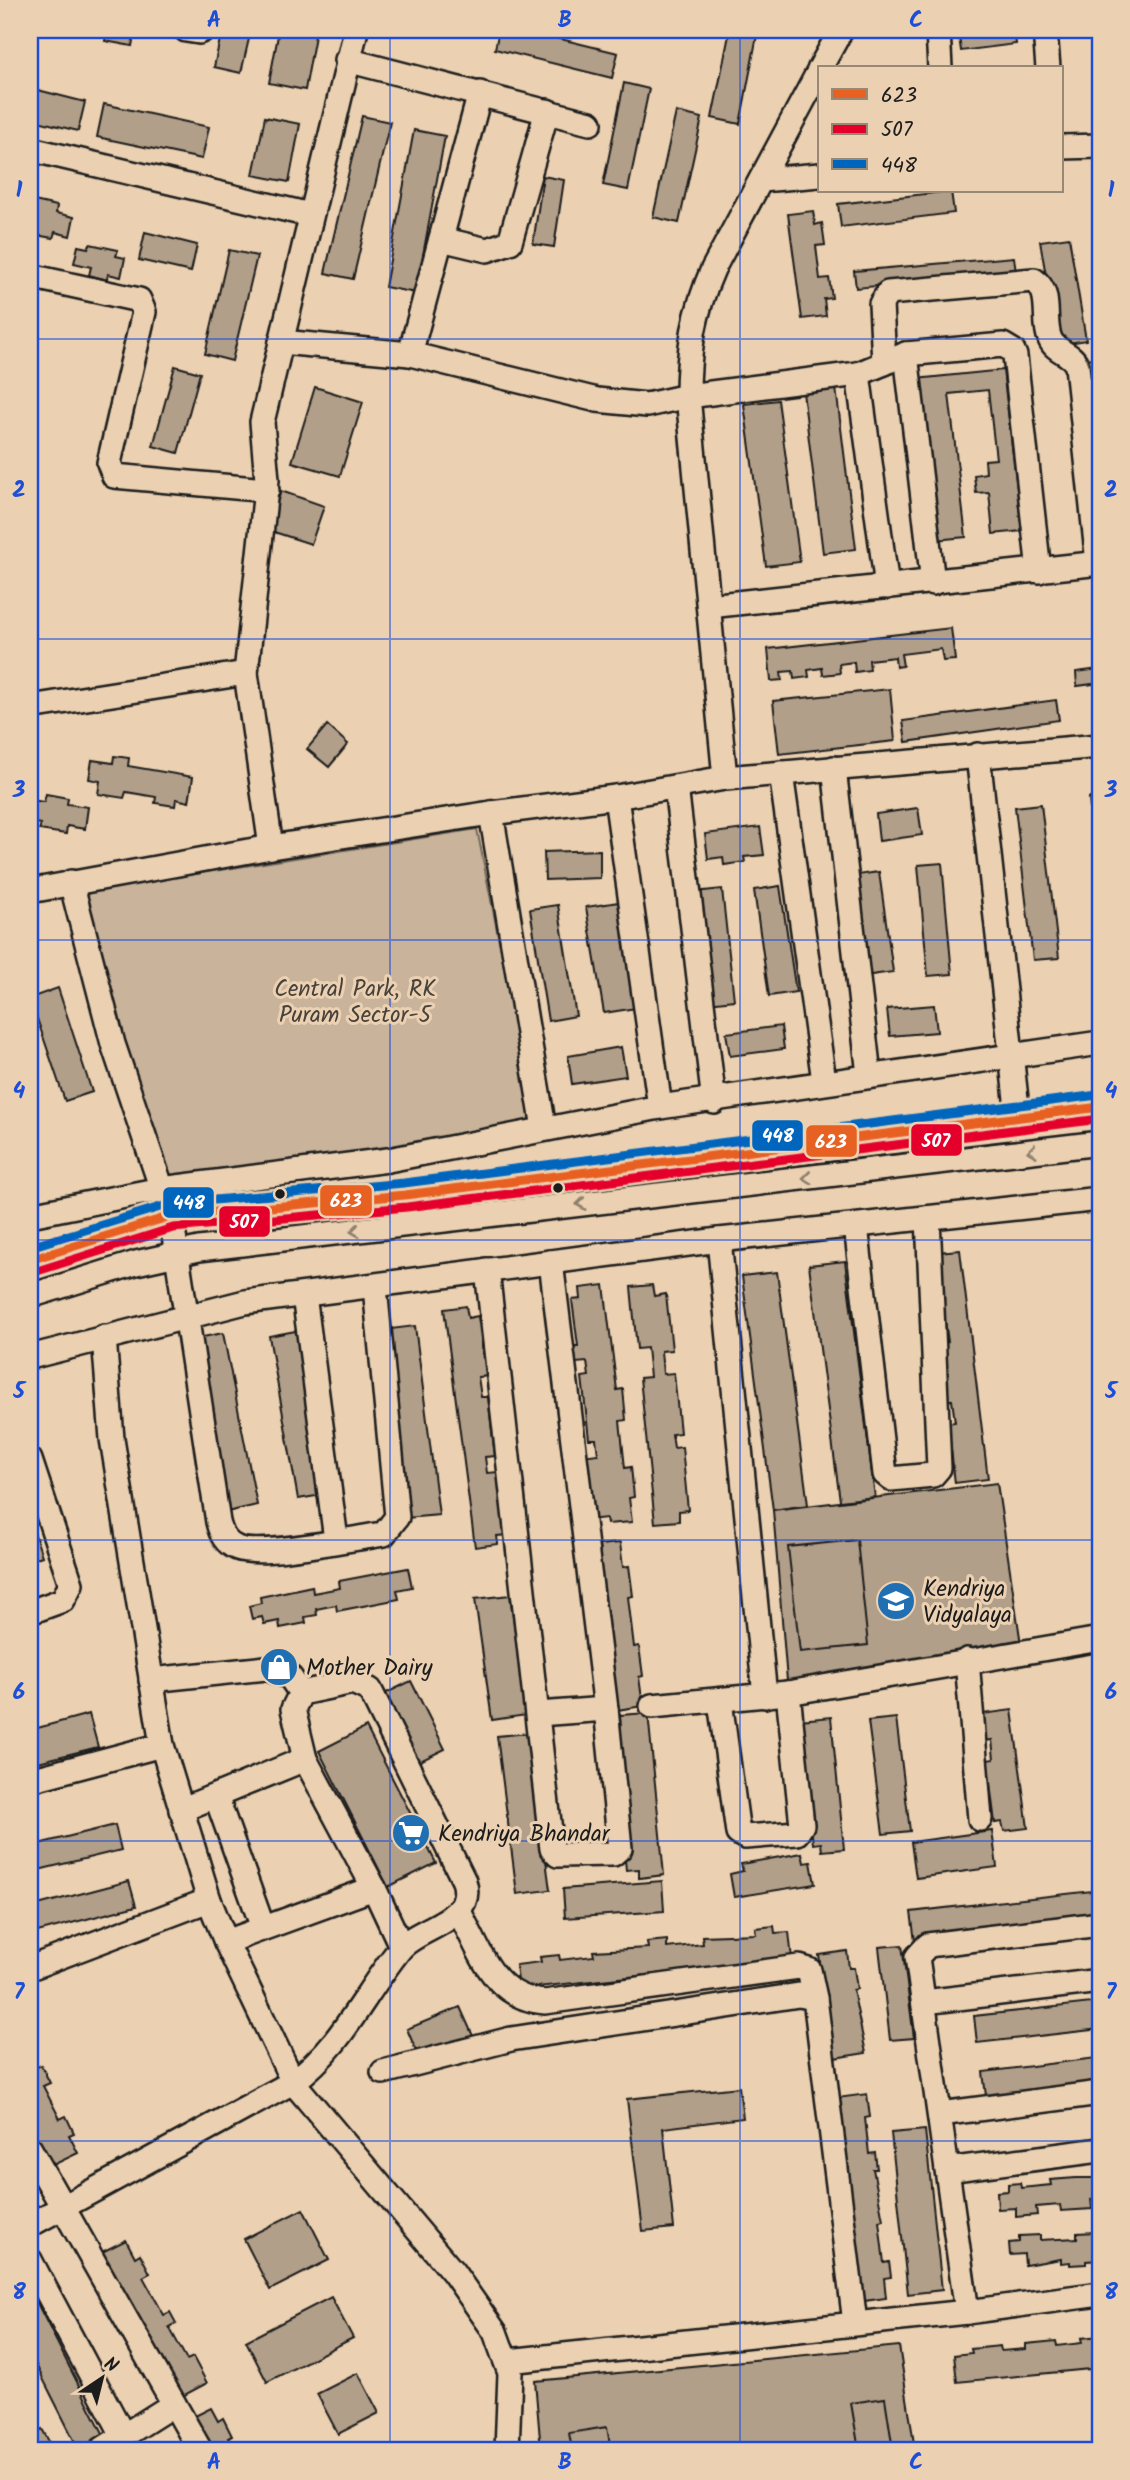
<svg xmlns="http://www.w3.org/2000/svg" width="1130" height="2480" font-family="Kalam,sans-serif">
	<rect width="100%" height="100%" fill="#ebd1b2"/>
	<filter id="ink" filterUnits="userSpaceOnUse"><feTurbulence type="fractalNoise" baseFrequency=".0143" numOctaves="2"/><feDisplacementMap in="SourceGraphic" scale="14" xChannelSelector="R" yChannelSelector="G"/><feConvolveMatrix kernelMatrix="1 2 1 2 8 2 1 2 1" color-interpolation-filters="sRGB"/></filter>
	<g filter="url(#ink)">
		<path fill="#c9b39a" stroke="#72685b" stroke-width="2" d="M477,829L536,1128L159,1181L82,892Z"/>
		<g fill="#b29f89" stroke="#1c1c1c" stroke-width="2">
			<path d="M107,30H135L132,46L105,41Z"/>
			<path d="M222,30H251L241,73L214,67Z"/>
			<path d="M279,30H316L305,90L269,83Z"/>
			<path d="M499,30H524L618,53L612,78L495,49Z"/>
			<path d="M730,30H758L740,124L712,118Z"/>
			<path d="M958,30H1014L1016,44L961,51Z"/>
			<path d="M624,83L649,89L628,190L603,185Z"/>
			<path d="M30,88L85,102L78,131L30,119Z"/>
			<path d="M104,104L209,127L202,159L97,137Z"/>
			<path d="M676,112L702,118L679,223L653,217Z"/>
			<path d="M362,116L390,122L353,279L325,273Z"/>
			<path d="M265,117L300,124L289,182L253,175Z"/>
			<path d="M414,130L445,136L416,293L385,287Z"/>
			<path d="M543,176L564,180L554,247L533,244Z"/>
			<path d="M951,191L954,213L841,227L838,204Z"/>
			<path d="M34,201L57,206L56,213L74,217L70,236L55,232L53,238L30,234V206H33Z"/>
			<path d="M813,211L815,225L822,223L825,245L816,246L820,279L829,278L832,298L824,299L826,316L802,319L788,214Z"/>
			<path d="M145,232L197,245L191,272L139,260Z"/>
			<path d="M1069,237L1086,340L1058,345L1040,241Z"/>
			<path d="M90,244L118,250L116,256L125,258L121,277L108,274L107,280L89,275L91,267L74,263L78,246L88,248Z"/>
			<path d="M229,250L257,256L232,361L205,354Z"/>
			<path d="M1014,257L1016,273L856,288L854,271Z"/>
			<path d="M1100,357V485L1085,359Z"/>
			<path d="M175,366L200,373L178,453L153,446Z"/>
			<path d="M1003,370L1022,531L993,534L989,492L976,493L974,475L986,473L985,460L996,459L988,390L949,394L966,537L935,540L916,379Z"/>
			<path d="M315,387L363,402L340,476L292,462Z"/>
			<path d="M836,388L856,549L823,553L803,392Z"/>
			<path d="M778,400L800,562L766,566L744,404Z"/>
			<path d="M281,491L324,506L311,544L268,530Z"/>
			<path d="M951,628L955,660L943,661L941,649L901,654L903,666L896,667L895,657L869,660L870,670L855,672L854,662L839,664L840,673L823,675L822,668L808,670L809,677L794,679L793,671L781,672L782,680L771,681L768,649Z"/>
			<path d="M1100,669V683L1077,686L1076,672Z"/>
			<path d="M890,689L895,741L779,754L773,701Z"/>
			<path d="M1056,700L1059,720L906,742L903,721Z"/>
			<path d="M327,725L348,744L329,767L307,749Z"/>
			<path d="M114,756L129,758L128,766L193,777L189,802L176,799L175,806L155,803L156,797L126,792L124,798L98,794L100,781L89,779L92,760L113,763Z"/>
			<path d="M46,794L68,798L67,804L88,807L85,829L67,826L66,834L39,830L41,824L30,822V800L44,802Z"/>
			<path d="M1100,797V906H1099L1089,798Z"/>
			<path d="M1041,804L1059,958L1033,960L1015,807Z"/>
			<path d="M918,808L922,835L879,841L876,814Z"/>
			<path d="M760,827L764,855L744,857L745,862L724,865L723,857L708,859L705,834Z"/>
			<path d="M600,850V878L545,880L544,852Z"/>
			<path d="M942,863L952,974L928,976L918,865Z"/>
			<path d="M879,872L893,972L864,976L850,876Z"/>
			<path d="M780,886L796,992L769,996L754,890Z"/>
			<path d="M722,889L734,1000L708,1003L695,892Z"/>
			<path d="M619,902L636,1008L604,1013L586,907Z"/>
			<path d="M558,905L576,1016L548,1021L530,909Z"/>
			<path d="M58,988L92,1092L65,1101L30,998Z"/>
			<path d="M934,1005L937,1032L890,1036L887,1009Z"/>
			<path d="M781,1026L784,1049L730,1056L726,1033Z"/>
			<path d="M621,1047L626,1076L572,1084L568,1056Z"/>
			<path d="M960,1250L988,1479L955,1483L948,1423L955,1422L952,1400L945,1401L938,1343L948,1342L945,1320L939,1321L937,1252Z"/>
			<path d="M845,1261L875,1497L840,1501L809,1265Z"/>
			<path d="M777,1272L808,1505L773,1510L742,1276Z"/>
			<path d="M604,1285L617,1390L623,1389L626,1420L620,1421L625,1468L631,1467L634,1497L629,1498L632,1522L607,1524L606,1518L589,1520L582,1456L598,1454L596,1439H589L582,1377L589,1376L587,1362L576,1363L574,1346H578L572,1300L581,1299L580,1288Z"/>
			<path d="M652,1285L654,1296L666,1294L672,1350L661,1351L663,1374L674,1373L680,1433L672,1434L674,1448L682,1447L688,1510L679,1511V1521L655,1523L640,1378L650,1377L647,1348L637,1349L631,1287Z"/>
			<path d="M466,1306L468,1318L478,1316L484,1361H488L490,1376L478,1377L481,1397H488L495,1456L485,1457L487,1473L499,1472L508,1535L497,1536L498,1544L475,1547L444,1309Z"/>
			<path d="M415,1326L439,1515L406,1518L382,1330Z"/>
			<path d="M301,1330L328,1494L298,1499L269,1336Z"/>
			<path d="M223,1333L257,1505L227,1512L193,1339Z"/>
			<path d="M997,1483L1022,1651L788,1693L773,1510Z"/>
			<path d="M30,1520L42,1556L30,1560Z"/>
			<path d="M857,1540L868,1645L800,1652L788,1547Z"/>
			<path d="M620,1543L623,1567L629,1566L633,1596L628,1597L634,1647L639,1646L643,1676L639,1677L643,1706L617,1710L590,1557L600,1555L599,1545Z"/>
			<path d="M408,1568L412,1587L397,1590L399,1599L337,1611L336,1605L316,1609L317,1615L305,1617L306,1623L280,1628L279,1621L264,1624L262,1617L252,1619L249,1606L261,1603L260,1597L312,1586L313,1593L340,1588L339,1581Z"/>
			<path d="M510,1595L527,1715L492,1720L475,1599Z"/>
			<path d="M411,1681L445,1749L412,1765L378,1697Z"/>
			<path d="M1012,1710L1028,1828L1004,1831L1002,1822L995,1823L987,1760L994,1759L992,1740L985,1741L982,1714Z"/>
			<path d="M648,1713L664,1875L639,1878V1869L626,1870L612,1731L621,1730L620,1715Z"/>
			<path d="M89,1714L98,1747L30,1764V1730Z"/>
			<path d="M831,1717L844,1849L822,1851L821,1843L813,1844L800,1720Z"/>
			<path d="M896,1718L910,1831L883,1834L868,1721Z"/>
			<path d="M366,1727L436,1863L388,1887L319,1751Z"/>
			<path d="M529,1733L550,1890L517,1894L497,1736Z"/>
			<path d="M115,1825L121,1850L30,1872V1846Z"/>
			<path d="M992,1831L997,1867L916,1878L911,1842Z"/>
			<path d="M802,1853L804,1863L811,1862L815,1884L734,1897L730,1874L743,1871L741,1864Z"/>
			<path d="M129,1881L136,1906L30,1934V1907Z"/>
			<path d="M662,1881L664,1911L565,1918L563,1889Z"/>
			<path d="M1100,1890V1920L915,1942L911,1912Z"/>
			<path d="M774,1926L775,1933L789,1932L792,1959L519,1989L516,1965L541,1962L540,1957L559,1955L560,1960L594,1956L593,1951L648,1948L647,1942L667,1940V1948L703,1944L702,1936L756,1934L755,1928Z"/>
			<path d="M902,1945L914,2038L890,2040L879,1947Z"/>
			<path d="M847,1951L849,1968H854L857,1989L853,1990L866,2053L834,2058L819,1955Z"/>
			<path d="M1100,2002V2029L977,2043L974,2016Z"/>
			<path d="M460,2007L473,2036L419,2058L407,2029Z"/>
			<path d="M1096,2058L1100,2091L987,2104L983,2072Z"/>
			<path d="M30,2062L33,2069L41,2065L50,2083L43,2086L60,2119L66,2116L74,2133L69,2135L78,2153L51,2166L30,2124Z"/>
			<path d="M739,2087L743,2118L663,2128L674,2228L643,2231L627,2099Z"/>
			<path d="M867,2094L870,2117L865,2118L869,2154L875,2153L877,2169H873L883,2220L879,2221L884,2263L889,2262L891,2277L884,2278L886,2298L864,2301L837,2098Z"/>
			<path d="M925,2130L942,2290L908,2294L891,2133Z"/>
			<path d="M1076,2178H1100V2198L1091,2199L1092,2209L1061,2211L1060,2205L1036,2207L1037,2215L1016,2217V2208L998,2209L997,2192L1008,2191V2184L1020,2183L1021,2188L1051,2185L1050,2180Z"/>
			<path d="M303,2209L329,2260L270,2290L244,2239Z"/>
			<path d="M1095,2232L1100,2234V2260L1086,2261V2264L1070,2265V2262L1061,2263V2259L1025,2265L1024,2254L1010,2255L1009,2243L1019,2242V2236L1040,2235V2240L1077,2238V2233Z"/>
			<path d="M126,2240L135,2257L140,2254L150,2273L143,2277L164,2315L170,2312L176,2323L169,2327L187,2360L193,2357L207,2383L179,2398L102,2252Z"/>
			<path d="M32,2293L106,2439L83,2450H79L30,2353Z"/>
			<path d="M331,2297L353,2338L267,2382L246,2341Z"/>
			<path d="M1100,2336V2368L957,2382L954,2355L972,2353L971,2349L1000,2346L1001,2351L1026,2349V2344L1056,2341L1057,2346L1082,2343L1081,2338Z"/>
			<path d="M899,2346L915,2450H541L535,2381Z"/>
			<path d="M358,2373L379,2413L338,2434L317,2394Z"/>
			<path d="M885,2398L893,2450H859L851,2403Z"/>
			<path d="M211,2408L218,2421L223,2418L232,2436L228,2438L235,2450H208L191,2418Z"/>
			<path d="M30,2418L37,2432L42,2429L51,2445L45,2448L47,2450H30Z"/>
			<path d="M607,2427L611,2450H572L569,2433Z"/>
		</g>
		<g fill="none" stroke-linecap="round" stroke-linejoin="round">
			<defs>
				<g id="minor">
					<path d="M186,30L199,32L203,30"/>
					<path d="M938,30L940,68"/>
					<path d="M1045,30L1048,68"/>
					<path d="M347,60L590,123"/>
					<path d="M820,68L841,30"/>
					<path d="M1062,147L1100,146"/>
					<path d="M30,149L310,215"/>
					<path d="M761,180L820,175"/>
					<path d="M441,239L487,250L510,242L547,111"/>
					<path d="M30,276L139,300L144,312L109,463L114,476L267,490"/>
					<path d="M281,342L410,354L597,400L647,405L688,396L858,374L906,354L1003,345L1013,351L1015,356L1039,571"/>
					<path d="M410,354L480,93"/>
					<path d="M906,354L933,583"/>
					<path d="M884,363L881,304L888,293L1034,280C1053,293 1042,321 1050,339C1056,353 1072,352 1077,366L1098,563"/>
					<path d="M858,374L887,587"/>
					<path d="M709,606L1100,563"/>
					<path d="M30,707L246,673"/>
					<path d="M978,755L1018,1117"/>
					<path d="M834,768L869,1075"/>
					<path d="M781,773L824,1081"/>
					<path d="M725,778L688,396C688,350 694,312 713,269L820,69"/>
					<path d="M676,787L714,1102"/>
					<path d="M616,797L660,1107"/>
					<path d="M491,813L544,1128"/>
					<path d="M271,847L246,673L267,480L262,422L356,30"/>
					<path d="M71,882L113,1044L171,1216L218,1522C221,1534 225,1543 237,1548C261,1558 354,1538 384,1534L397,1517L375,1287"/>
					<path d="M30,891L271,847L491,813L616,797L725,778L1100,746"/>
					<path d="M30,1215L161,1189L388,1160L660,1107L1100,1043"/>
					<path d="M856,1226L885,1474L891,1479L933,1475L939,1468L928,1218"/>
					<path d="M719,1240L765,1696"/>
					<path d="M30,1260L171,1216L405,1195L1100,1107"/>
					<path d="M487,1270L552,1849L558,1855L613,1854L620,1848L606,1709L551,1262"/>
					<path d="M304,1295L336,1540"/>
					<path d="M30,1296L136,1263L199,1249L1100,1143"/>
					<path d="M104,1337L112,1439L162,1745L209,1900L226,1942L293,2082L453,2272L495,2332L510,2373L507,2450"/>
					<path d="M30,1357L245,1302L719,1240L1100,1199"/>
					<path d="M30,1460L71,1584L63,1600L30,1612"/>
					<path d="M967,1660L980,1819"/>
					<path d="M151,1680L266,1668L290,1677L301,1693"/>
					<path d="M720,1701L738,1833L745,1837L797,1833L802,1825L788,1693"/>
					<path d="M652,1706L788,1693L1100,1639"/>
					<path d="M538,1714L606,1709"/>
					<path d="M30,1780L162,1745"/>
					<path d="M216,1796L263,1928"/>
					<path d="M181,1810L305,1759"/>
					<path d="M458,1910C481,1951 492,1998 545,2002L799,1967L809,1970L815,1998"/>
					<path d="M226,1942L374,1888"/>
					<path d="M30,1968L209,1900"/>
					<path d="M924,2002L1100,1981"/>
					<path d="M383,2072L511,2039L799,1995L815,1998L855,2323"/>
					<path d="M940,2114L1100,2093"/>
					<path d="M30,2149L200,2450"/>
					<path d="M947,2170L1100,2150"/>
					<path d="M30,2225L293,2082C344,2044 362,1996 400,1949C417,1927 477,1921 464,1881L370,1690L353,1682L301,1693L293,1709L305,1759L374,1888L401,1946"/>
					<path d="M30,2260L124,2437"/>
					<path d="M967,2312L917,1957L928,1945L1100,1924"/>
					<path d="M508,2361L967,2312L1100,2294"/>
					<path d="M101,2450L174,2404"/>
				</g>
			</defs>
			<use href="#minor" stroke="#1c1c1c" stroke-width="28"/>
			<use href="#minor" stroke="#ebd1b2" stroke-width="23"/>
			<defs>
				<path id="bus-1" d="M30,1260L171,1216L405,1195L1100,1107"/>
				<path id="bus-2" d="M34,1272L173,1228L407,1207L1100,1119"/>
				<path id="bus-3" d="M30,1247L170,1204L404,1183L1098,1095"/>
			</defs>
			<use href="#bus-1" stroke="#ebd1b2" stroke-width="14"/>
			<use href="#bus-2" stroke="#ebd1b2" stroke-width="14"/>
			<use href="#bus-3" stroke="#ebd1b2" stroke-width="14"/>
			<use href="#bus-1" stroke="#e76122" stroke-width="9"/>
			<use href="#bus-2" stroke="#e4002b" stroke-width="9"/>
			<use href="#bus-3" stroke="#0065bd" stroke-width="9"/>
		</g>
		<defs><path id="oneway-chevron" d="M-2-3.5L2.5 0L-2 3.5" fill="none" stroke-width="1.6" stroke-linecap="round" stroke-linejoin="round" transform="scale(1.75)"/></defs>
		<g stroke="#8e806e">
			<use href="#oneway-chevron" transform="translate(1032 1151) rotate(173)"/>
			<use href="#oneway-chevron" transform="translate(807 1178) rotate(173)"/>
			<use href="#oneway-chevron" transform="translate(581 1204) rotate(173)"/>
			<use href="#oneway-chevron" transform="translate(355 1231) rotate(173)"/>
		</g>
	</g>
	<path fill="none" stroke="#1d4ed8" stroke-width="2" stroke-opacity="0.55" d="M390,30V2450M740,30V2450M30,339H1100M30,639H1100M30,940H1100M30,1240H1100M30,1540H1100M30,1841H1100M30,2141H1100"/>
	<defs>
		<symbol id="school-disc" viewBox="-11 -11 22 22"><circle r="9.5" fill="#1f6fb2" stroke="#ebd1b2"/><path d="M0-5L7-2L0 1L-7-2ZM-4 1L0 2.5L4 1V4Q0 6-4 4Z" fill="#fff"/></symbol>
		<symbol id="shop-disc" viewBox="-11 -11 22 22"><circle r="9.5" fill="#1f6fb2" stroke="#ebd1b2"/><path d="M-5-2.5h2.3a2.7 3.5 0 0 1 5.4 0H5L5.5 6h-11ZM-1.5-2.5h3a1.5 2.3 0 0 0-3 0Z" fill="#fff"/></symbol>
		<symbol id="supermarket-disc" viewBox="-11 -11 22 22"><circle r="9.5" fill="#1f6fb2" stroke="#ebd1b2"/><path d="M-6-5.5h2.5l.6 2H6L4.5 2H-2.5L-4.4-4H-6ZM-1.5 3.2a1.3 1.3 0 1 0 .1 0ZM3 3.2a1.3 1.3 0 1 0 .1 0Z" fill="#fff"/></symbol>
	</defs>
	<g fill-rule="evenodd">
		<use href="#school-disc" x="874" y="1579" width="44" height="44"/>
		<use href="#shop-disc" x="257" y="1645" width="44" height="44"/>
		<use href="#supermarket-disc" x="389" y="1811" width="44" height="44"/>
	</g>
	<g fill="#1c1c1c" stroke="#ebd1b2" stroke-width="2.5">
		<circle cx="558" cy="1188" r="6"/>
		<circle cx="280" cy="1194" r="6"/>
	</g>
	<g text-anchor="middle" stroke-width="6" stroke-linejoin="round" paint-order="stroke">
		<g font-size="23" fill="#47423c" stroke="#ebd1b2">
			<text x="355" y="996">Central Park, RK<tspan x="355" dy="26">Puram Sector-5</tspan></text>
		</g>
		<g font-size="23" fill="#1c1c1c" stroke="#ebd1b2" text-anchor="start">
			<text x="923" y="1596">Kendriya<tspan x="923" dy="26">Vidyalaya</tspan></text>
			<text x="306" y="1675">Mother Dairy</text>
			<text x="438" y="1841">Kendriya Bhandar</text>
		</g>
	</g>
	<g stroke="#ebd1b2" stroke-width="2.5">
		<rect x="751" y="1119" width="53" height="33" rx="7" fill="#0065bd"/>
		<rect x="910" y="1123" width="53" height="34" rx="7" fill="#e4002b"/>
		<rect x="805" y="1124" width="53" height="34" rx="7" fill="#e76122"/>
		<rect x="319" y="1184" width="54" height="33" rx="7" fill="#e76122"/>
		<rect x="162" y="1186" width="53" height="33" rx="7" fill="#0065bd"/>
		<rect x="218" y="1205" width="53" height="33" rx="7" fill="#e4002b"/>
	</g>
	<g font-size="19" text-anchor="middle" font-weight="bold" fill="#fff">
		<text x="778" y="1142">448</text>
		<text x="936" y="1147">507</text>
		<text x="831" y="1148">623</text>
		<text x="346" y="1207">623</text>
		<text x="189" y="1209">448</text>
		<text x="244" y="1228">507</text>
	</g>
	<rect width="1130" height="2480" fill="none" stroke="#ebd1b2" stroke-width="77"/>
	<rect x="818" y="66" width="245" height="126" fill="#ebd1b2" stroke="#988976" stroke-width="2"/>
	<rect x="832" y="89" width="35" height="10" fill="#e76122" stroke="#988976" stroke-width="2"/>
	<text x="881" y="102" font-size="21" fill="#1c1c1c">623</text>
	<rect x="832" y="124" width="35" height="10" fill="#e4002b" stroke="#988976" stroke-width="2"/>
	<text x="881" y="136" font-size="21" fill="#1c1c1c">507</text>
	<rect x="832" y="159" width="35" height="10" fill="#0065bd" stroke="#988976" stroke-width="2"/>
	<text x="881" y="172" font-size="21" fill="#1c1c1c">448</text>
	<g transform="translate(102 2378) rotate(35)" stroke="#ebd1b2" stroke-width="5" paint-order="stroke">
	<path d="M0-5L12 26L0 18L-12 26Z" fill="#1c1c1c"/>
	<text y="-10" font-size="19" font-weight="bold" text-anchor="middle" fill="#1c1c1c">N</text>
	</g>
	<rect x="38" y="38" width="1054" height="2404" fill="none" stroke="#1d4ed8" stroke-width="2.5"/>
	<g font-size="23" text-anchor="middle" font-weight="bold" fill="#1d4ed8">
		<text x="214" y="27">A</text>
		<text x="565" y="27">B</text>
		<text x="916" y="27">C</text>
		<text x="19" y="197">1</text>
		<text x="1111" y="197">1</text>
		<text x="19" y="497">2</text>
		<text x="1111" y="497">2</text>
		<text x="19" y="797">3</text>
		<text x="1111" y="797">3</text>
		<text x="19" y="1098">4</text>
		<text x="1111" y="1098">4</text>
		<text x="19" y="1398">5</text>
		<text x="1111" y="1398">5</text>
		<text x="19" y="1699">6</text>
		<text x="1111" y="1699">6</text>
		<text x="19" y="1999">7</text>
		<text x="1111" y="1999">7</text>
		<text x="19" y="2299">8</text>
		<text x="1111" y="2299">8</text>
		<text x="214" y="2469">A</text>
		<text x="565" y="2469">B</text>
		<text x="916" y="2469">C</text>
	</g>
</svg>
